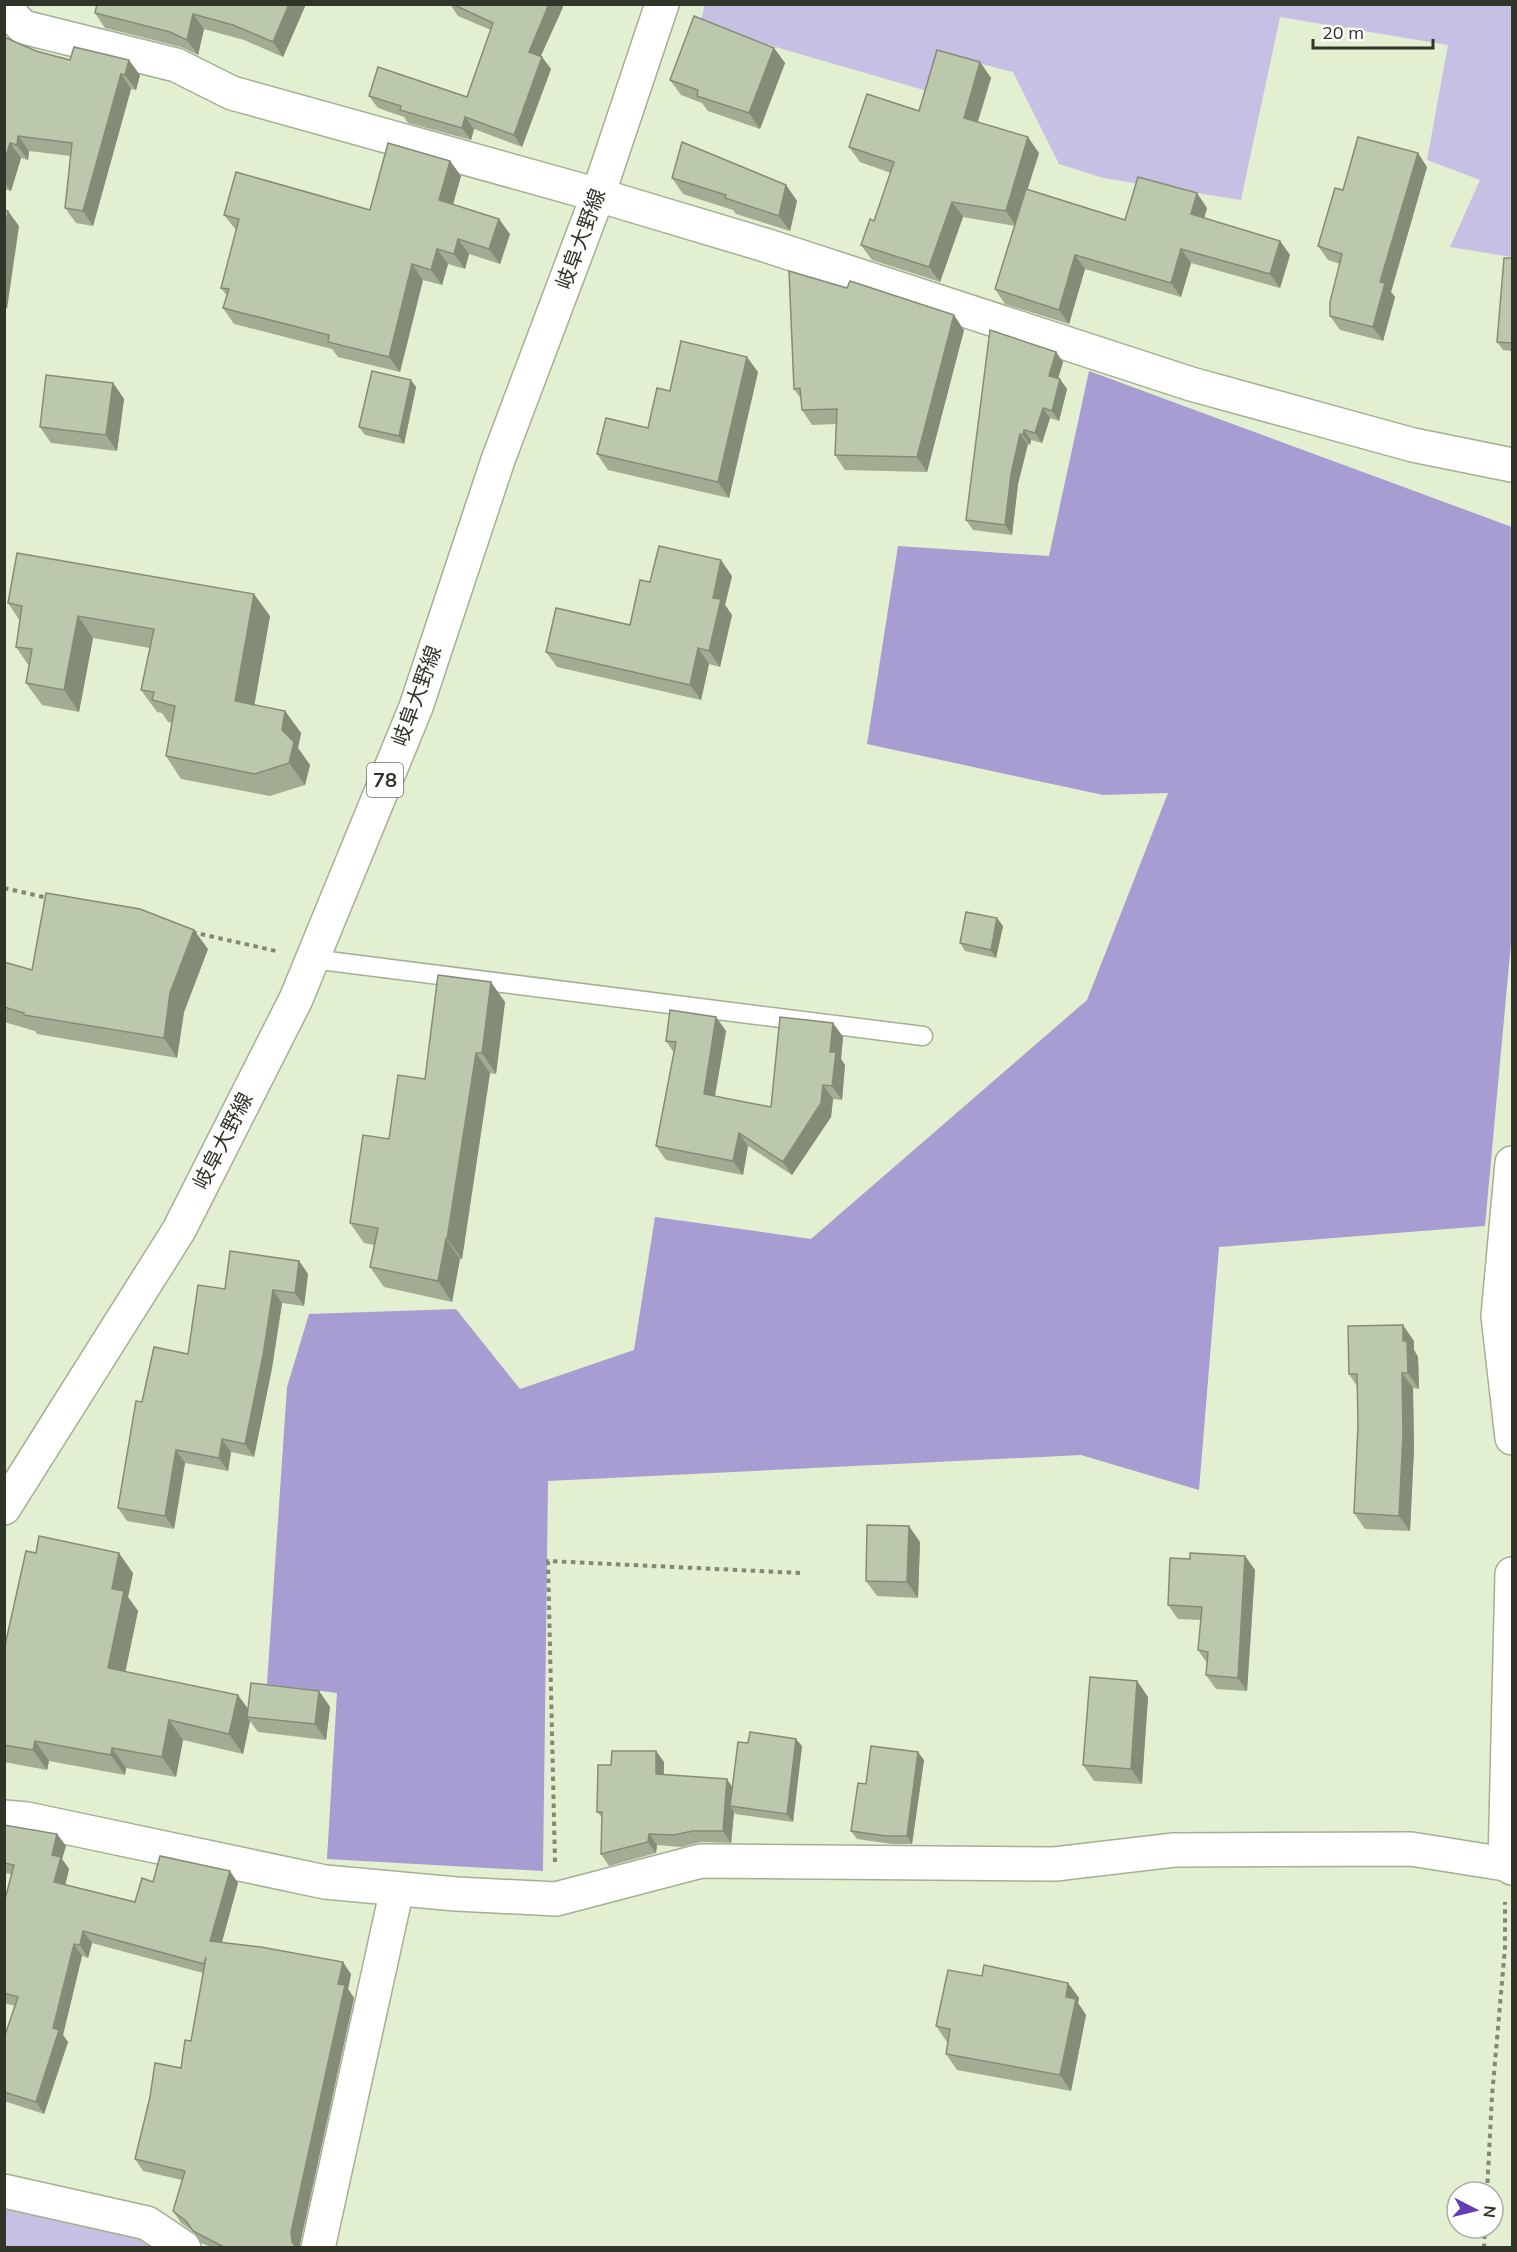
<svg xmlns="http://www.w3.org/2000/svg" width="1517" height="2252" font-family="Mulish,'Noto Sans JP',sans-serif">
	<rect width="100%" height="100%" fill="#e2efd0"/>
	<g fill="#c6c0e4">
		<path d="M705,4L1512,5V257L1450,247L1480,180L1427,160L1448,45L1280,17L1241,200L1103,178L1059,164L1013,72L951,56L934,93L700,25Z"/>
		<path d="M5,2205L126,2233L158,2247L5,2248Z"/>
	</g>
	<path fill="#a79dd3" d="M1089,371L1512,527V932L1485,1226L1219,1247L1199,1490L1081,1455L548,1481L543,1871L327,1859L337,1693L267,1684L287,1387L309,1314L456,1309L520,1389L634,1350L655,1217L811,1239L1087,1000L1168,793L1103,795L867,744L898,546L1049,556Z"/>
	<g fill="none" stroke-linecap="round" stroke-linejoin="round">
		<defs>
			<path id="service" d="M312,959L923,1036"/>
			<g id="minor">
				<path d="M4,7L23,27L176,65L232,93L598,195L765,245L1191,384L1413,445L1512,465"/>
				<path d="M1512,1163L1498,1316L1512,1438"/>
				<path d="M4,1817L27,1819L325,1882L456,1894L556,1899L701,1861L1055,1864L1174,1850L1411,1849L1505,1864L1512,1868"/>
				<path d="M1505,1864L1512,1574"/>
				<path d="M4,2191L147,2223L184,2248"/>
				<path d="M318,2248L397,1889"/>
			</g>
			<path id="primary" d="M4,1508L179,1230L296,999L416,707L498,460L598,195L662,4"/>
		</defs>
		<use href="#service" stroke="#a4af93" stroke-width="21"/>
		<use href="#minor" stroke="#a4af93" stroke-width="36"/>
		<use href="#primary" stroke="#a4af93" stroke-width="36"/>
		<g stroke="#818975" stroke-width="4" stroke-dasharray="4.5 4.5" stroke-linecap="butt">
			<path d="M4,888L48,898"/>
			<path d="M192,932L276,951"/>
			<path d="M555,1862L548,1561L800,1573"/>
			<path d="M1487,2192L1492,2096L1505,1948V1902"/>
			<path d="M1484,2248L1485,2228"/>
		</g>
		<use href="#service" stroke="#fff" stroke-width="18"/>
		<use href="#minor" stroke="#fff" stroke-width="33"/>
		<use href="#primary" stroke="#fff" stroke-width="33"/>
	</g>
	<g fill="#a2ac93">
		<path d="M97,4H306L283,57L244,40L204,29L198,55L181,47L105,28L95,13Z"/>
		<path d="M450,4H561L563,7L541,56L551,69L522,147L474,129L471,140L408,123L404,117L378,108L369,96L467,97L491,30L458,16Z"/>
		<path d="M4,37L36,51L70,60L140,75L136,90L131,89L93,226L76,223L65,208L71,156L29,151L28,160L21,158L11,191L4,189Z"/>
		<path d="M774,48L785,63L760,129L708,111L702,103L681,95L670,80Z"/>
		<path d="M980,62L991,78L978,122L1039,153L1027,190L1125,220L1207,208L1204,218L1280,241L1290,255L1280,288L1191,263L1181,297L1085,269L1069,324L1005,304L995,289L1015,226L963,217L940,282L872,260L861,245L874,221L891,173L860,162L849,147L919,111Z"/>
		<path d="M450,161L461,176L453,204L510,234L500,264L469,254L465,269L448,264L442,285L423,280L400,372L338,357L332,349L234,324L223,308L227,296L221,288L236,230L224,215L370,210Z"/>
		<path d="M1427,167L1391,292L1395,297L1383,341L1340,330L1330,316L1340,264L1328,260L1318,246L1343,190Z"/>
		<path d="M672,178L786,185L797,201L790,231L736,214L733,210L683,194Z"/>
		<path d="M1512,258V351L1503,350L1497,342Z"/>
		<path d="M964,330L927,472L845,470L835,455L836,424L812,425L802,410L801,399L794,389Z"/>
		<path d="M1056,352L1063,362L1058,378L1067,389L1059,421L1050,418L1042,443L1031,440L1030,445L1028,444L1018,484L1012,535L973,530L966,520Z"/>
		<path d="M758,372L729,498L608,470L597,454L648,428L670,391Z"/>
		<path d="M113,383L124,399L117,451L51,443L40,427Z"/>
		<path d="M416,387L404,444L365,435L359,427Z"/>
		<path d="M732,576L725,605L732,615L720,667L709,664L701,700L557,667L546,652L630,625L650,582Z"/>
		<path d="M8,603L270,616L254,705L285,711L301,733L298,748L310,765L305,785L270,796L181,779L166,756L172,723L168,722L162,713L157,712L141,690L150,648L93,638L79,712L42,705L26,683L29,666L16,647L20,621Z"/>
		<path d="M1003,926L996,958L965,951L960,943Z"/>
		<path d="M208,949L184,1012L177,1058L37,1034L35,1031L4,1022V962L32,970Z"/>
		<path d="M505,1002L496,1074L490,1073L462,1259H460L452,1302L384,1287L370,1267L374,1245L364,1243L350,1223L425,1079Z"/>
		<path d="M716,1017L726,1031L715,1096L771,1107L833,1023L843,1037L841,1059L845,1065L842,1100L833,1099L831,1117L792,1175L748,1146L743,1175L666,1160L656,1146L674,1053L666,1041Z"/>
		<path d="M299,1261L308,1274L304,1306L282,1303L272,1368L254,1457L231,1452L228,1471L185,1463L174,1529L127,1521L118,1508L142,1402L188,1354L225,1289Z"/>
		<path d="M1414,1341V1350L1418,1357L1419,1389L1413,1388L1414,1449L1410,1531L1365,1529L1354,1513L1358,1426L1357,1386L1349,1374Z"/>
		<path d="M920,1542L918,1598L877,1596L866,1581Z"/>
		<path d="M1245,1556L1255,1570L1247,1691L1216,1689L1206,1675L1207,1663L1198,1650L1201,1620L1178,1619L1168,1605L1190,1559Z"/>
		<path d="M133,1573L128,1597L138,1611L125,1672L248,1709L319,1691L330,1707L326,1740L258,1732L250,1721L243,1754L183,1740L176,1777L126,1768L125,1775L49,1761L47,1770L4,1762V1650Z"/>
		<path d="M1137,1681L1148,1697L1142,1784L1094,1781L1083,1765Z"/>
		<path d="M748,1743L802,1746L793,1822L735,1814L734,1812L731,1843L701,1842L681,1847L657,1845L656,1853L609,1866L601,1854L602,1817L597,1812L611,1765L656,1751L664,1762V1775L732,1787Z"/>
		<path d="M924,1760L912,1844H892L857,1839L851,1831Z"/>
		<path d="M4,1825L57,1834L66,1846L62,1859L69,1869L65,1885L135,1902L153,1882L238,1883L222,1942L351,1974L348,1989L354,1998L300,2244V2247H211L201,2243L194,2232L181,2223L173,2211L182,2180L143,2171L135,2159L181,2068L191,2041L203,1973L92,1943L88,1958L82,1956L63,2035L68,2042L44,2114L4,2101V2038L15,2006L4,2003V1903L12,1874L4,1873Z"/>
		<path d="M982,1976L1068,1983L1079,1998L1078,2003L1086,2015L1071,2091L957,2070L946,2054L948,2042H947L936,2026Z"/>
	</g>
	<g fill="#848c78">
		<path d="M289,4H306L283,57L273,42Z"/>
		<path d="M549,4H561L563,7L537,64L529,52Z"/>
		<path d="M193,14L204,29L198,55L187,40Z"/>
		<path d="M774,48L785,63L760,129L749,113Z"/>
		<path d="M542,57L551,69L522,147L514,135Z"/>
		<path d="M129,60L140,75L136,90L125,75Z"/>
		<path d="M980,62L991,78L974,133L964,118Z"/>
		<path d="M121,74L131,89L93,226L83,211Z"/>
		<path d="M465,117L474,129L471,140L462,128Z"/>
		<path d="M18,136L29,151L28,160L17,145Z"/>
		<path d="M1028,137L1039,153L1016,226L1006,211Z"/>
		<path d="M10,143L21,158L11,191L4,182V163Z"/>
		<path d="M1418,153L1427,167L1391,292L1395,297L1383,341L1373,327L1380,282Z"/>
		<path d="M450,161L461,176L450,215L439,200Z"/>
		<path d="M786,185L797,201L790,231L779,216Z"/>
		<path d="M1197,193L1207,208L1201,229L1191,214Z"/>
		<path d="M952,202L963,217L940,282L929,267Z"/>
		<path d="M8,211L19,226L7,309L4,305V236Z"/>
		<path d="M499,219L510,234L500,264L489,249Z"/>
		<path d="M458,239L469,254L465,269L454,254Z"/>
		<path d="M1280,241L1290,255L1280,288L1270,274Z"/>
		<path d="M437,249L448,264L442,285L431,270Z"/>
		<path d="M1181,249L1191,263L1181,297L1171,283Z"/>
		<path d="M1075,255L1085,269L1069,324L1059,310Z"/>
		<path d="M412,264L423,280L400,372L389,357Z"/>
		<path d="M954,315L964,330L927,472L917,457Z"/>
		<path d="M1056,352L1063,362L1056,386L1049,376Z"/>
		<path d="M747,357L758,372L729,498L718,482Z"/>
		<path d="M1060,379L1067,389L1059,421L1052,411Z"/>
		<path d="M411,380L416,387L404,444L399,436Z"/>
		<path d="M113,383L124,399L117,451L106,435Z"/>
		<path d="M1043,408L1050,418L1042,443L1035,433Z"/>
		<path d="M1024,430L1031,440L1030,445L1023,435Z"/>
		<path d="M1020,434L1028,444L1018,484L1012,535L1005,525L1011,474Z"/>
		<path d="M721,560L732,576L725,605L732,615L720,667L709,651L713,598Z"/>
		<path d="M254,594L270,616L251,724L235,701Z"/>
		<path d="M78,616L93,638L79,712L64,690Z"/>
		<path d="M698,648L709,664L701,700L690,685Z"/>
		<path d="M285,711L301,733L298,748L310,765L305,785L289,763L282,730Z"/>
		<path d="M997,918L1003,926L996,958L991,950Z"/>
		<path d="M194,930L208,949L184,1012L177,1058L164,1038L170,993Z"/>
		<path d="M491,982L505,1002L496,1074L482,1053Z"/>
		<path d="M716,1017L726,1031L713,1107L704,1094Z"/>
		<path d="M833,1023L843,1037L841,1059L845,1065L842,1100L832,1086L830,1052Z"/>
		<path d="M476,1053L490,1073L462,1259L447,1239Z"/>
		<path d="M823,1085L833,1099L831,1117L792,1175L783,1162Z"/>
		<path d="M739,1133L748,1146L743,1175L733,1161Z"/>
		<path d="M446,1239L460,1259L452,1302L438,1281Z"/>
		<path d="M299,1261L308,1274L304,1306L295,1293Z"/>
		<path d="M273,1290L282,1303L272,1368L254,1457L245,1444Z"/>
		<path d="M1403,1325L1414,1341V1350L1418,1357L1419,1389L1408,1373L1403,1341Z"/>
		<path d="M1402,1373L1413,1388L1414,1449L1410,1531L1399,1516Z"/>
		<path d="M222,1439L231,1452L228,1471L219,1458Z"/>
		<path d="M176,1450L185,1463L174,1529L165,1516Z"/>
		<path d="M909,1526L920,1542L918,1598L907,1582Z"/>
		<path d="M119,1553L133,1573L128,1597L138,1611L122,1688L108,1668L112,1589Z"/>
		<path d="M1245,1556L1255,1570L1247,1691L1238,1678Z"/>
		<path d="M1137,1681L1148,1697L1142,1784L1131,1769Z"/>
		<path d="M319,1691L330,1707L326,1740L315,1724Z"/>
		<path d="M238,1695L252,1714L247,1717L250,1721L243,1754L229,1734Z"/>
		<path d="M169,1720L183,1740L176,1777L162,1757Z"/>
		<path d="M796,1739L802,1746L793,1822L787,1814Z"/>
		<path d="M35,1741L49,1761L47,1770L33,1750Z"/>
		<path d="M112,1748L126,1768L125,1775L111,1755Z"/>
		<path d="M656,1751L664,1762L663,1785L656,1774Z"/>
		<path d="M918,1752L924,1760L912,1844L907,1836Z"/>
		<path d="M727,1779L735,1791L730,1806L734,1812L731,1843L723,1831Z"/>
		<path d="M57,1834L66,1846L62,1859L69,1869L63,1894L54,1882L52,1855Z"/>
		<path d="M649,1834L657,1845L656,1853L648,1842Z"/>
		<path d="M230,1871L238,1883L219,1953L210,1941Z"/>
		<path d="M83,1931L92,1943L88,1958L80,1945Z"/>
		<path d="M74,1944L82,1956L63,2035L68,2042L44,2114L36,2102Z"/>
		<path d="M343,1962L351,1974L348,1989L354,1998L300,2244V2247H296L292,2242L291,2232Z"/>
		<path d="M1068,1983L1079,1998L1078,2003L1086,2015L1071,2091L1060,2075L1066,1997Z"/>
	</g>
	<g fill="#bcc8ab" stroke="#848c78" stroke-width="1.5">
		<path d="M97,4H289L273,42L233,25L193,14L187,40L170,32L95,13Z"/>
		<path d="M452,4H549L529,52L542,57L514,135L465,117L462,128L400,110L401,106L369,96L378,67L467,97L493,23Z"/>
		<path d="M694,16L774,48L749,113L697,96L698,90L670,80Z"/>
		<path d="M4,37L36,51L70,60L74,47L129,60L125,75L121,74L83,211L65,208L72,143L18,136L17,145L10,143L4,163Z"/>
		<path d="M937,50L980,62L964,118L1028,137L1006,211L952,202L929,267L861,245L870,219L874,221L894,162L849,147L867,94L919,111Z"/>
		<path d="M1358,137L1418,153L1380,282L1385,283L1373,327L1330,316V302L1342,254L1318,246L1335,188L1343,190Z"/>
		<path d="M682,142L786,185L779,216L725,198L726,195L672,178Z"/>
		<path d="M388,143L450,161L439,200L499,219L489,249L458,239L454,254L437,249L431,270L412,264L389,357L328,342L329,335L223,308L229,289L221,288L239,219L224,215L236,172L370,210Z"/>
		<path d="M1138,177L1197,193L1191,214L1280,241L1270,274L1181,249L1171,283L1075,255L1059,310L995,289L1026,189L1125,220Z"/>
		<path d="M4,210L8,211L4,236Z"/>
		<path d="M1504,258H1512V343L1497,342Z"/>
		<path d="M789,271L847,288L850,281L954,315L917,457L835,455L837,409L802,410L800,388L794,389Z"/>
		<path d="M990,330L1056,352L1049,376L1060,379L1052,411L1043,408L1035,433L1024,430L1023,435L1020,434L1011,474L1005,525L966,520Z"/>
		<path d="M681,341L747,357L718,482L597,454L606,418L648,428L657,388L670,391Z"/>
		<path d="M372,371L411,380L399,436L359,427Z"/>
		<path d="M46,375L113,383L106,435L40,427Z"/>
		<path d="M659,546L721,560L713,598L721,599L709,651L698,648L690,685L546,652L556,608L630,625L640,580L650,582Z"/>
		<path d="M17,553L254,594L235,701L285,711L282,730L294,742L289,763L255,774L166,756L175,706L152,700L154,692L141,690L154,629L78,616L64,690L26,683L32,649L16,647L22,606L8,603Z"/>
		<path d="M46,893L140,909L194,930L170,993L164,1038L24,1015V1013L4,1007V962L32,970Z"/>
		<path d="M966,912L997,918L991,950L960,943Z"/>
		<path d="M438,975L491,982L482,1053H476L447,1239H446L438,1281L370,1267L378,1228L350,1223L363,1135L389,1139L398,1075L425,1079Z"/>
		<path d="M670,1010L716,1017L704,1094L771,1107L780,1017L833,1023L830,1052H836L832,1086L823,1085L821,1103L783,1162L739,1133L733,1161L656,1146L676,1042L666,1041Z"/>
		<path d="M230,1251L299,1261L295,1293L273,1290L263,1355L245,1444L222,1439L219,1458L176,1450L165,1516L118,1508L136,1401L142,1402L154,1347L188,1354L198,1285L225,1289Z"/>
		<path d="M1403,1325V1341H1407L1408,1373H1402L1403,1434L1399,1516L1354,1513L1358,1426L1357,1374H1349L1348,1326Z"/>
		<path d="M867,1525L909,1526L907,1582L866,1581Z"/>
		<path d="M39,1536L119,1553L112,1589L124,1591L108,1668L238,1695L229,1734L169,1720L162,1757L112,1748L111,1755L35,1741L33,1750L4,1745V1650L26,1551L36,1553Z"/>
		<path d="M1190,1553L1245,1556L1238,1678L1206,1675L1208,1652L1198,1650L1202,1607L1168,1605L1170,1558L1190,1559Z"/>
		<path d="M1090,1677L1137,1681L1131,1769L1083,1765Z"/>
		<path d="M251,1683L319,1691L315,1724L247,1717Z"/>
		<path d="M750,1732L796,1739L787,1814L730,1806L738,1742L748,1743Z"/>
		<path d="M871,1746L918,1752L907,1836H886L851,1831L858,1783L866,1784Z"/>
		<path d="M612,1751H656V1774L727,1779L723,1831H693L674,1835L649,1834L648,1842L601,1854L602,1812H597L598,1765H611Z"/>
		<path d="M4,1825L57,1834L52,1855L61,1857L54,1882L135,1902L142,1878L153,1882L160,1856L230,1871L210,1941L261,1947L343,1962L338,1984L345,1985L291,2232L292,2242L296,2247H222V2246L193,2231L186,2221L173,2211L185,2171L135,2159L150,2097L155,2063L181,2068L185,2040L191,2041L206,1957L204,1964L83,1931L80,1945L74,1944L53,2028L59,2030L36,2102L4,2092V2038L18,1997L4,1993V1903L14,1865L4,1863Z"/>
		<path d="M984,1965L1068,1983L1066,1997L1076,1999L1060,2075L946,2054L950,2029L936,2026L948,1970L982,1976Z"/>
	</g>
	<g text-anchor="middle" stroke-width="4.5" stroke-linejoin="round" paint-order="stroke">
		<rect fill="#fff" stroke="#6e7269" stroke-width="1.5" x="367" y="763" width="36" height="34" rx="4.5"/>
		<g font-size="20" font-weight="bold" fill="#303529">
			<text x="385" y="787">78</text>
		</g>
		<g font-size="21" fill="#303529" stroke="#fff">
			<text transform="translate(581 239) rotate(-70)" y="7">岐阜大野線</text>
			<text transform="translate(417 696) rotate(-70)" y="7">岐阜大野線</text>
			<text transform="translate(223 1141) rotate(-63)" y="7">岐阜大野線</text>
		</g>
	</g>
	<rect width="1517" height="2252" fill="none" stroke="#303529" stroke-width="12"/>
	<g transform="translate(1475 2210) rotate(97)"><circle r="28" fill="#ffffff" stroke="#acaea9" stroke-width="1.5"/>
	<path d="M0-4.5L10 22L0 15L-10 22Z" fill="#633db5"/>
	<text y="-9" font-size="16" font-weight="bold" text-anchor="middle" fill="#303529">N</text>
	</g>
	<path d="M1313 39v9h120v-9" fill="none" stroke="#303529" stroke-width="3"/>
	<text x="1322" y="39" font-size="18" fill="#303529" stroke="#ffffff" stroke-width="4.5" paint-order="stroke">20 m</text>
</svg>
